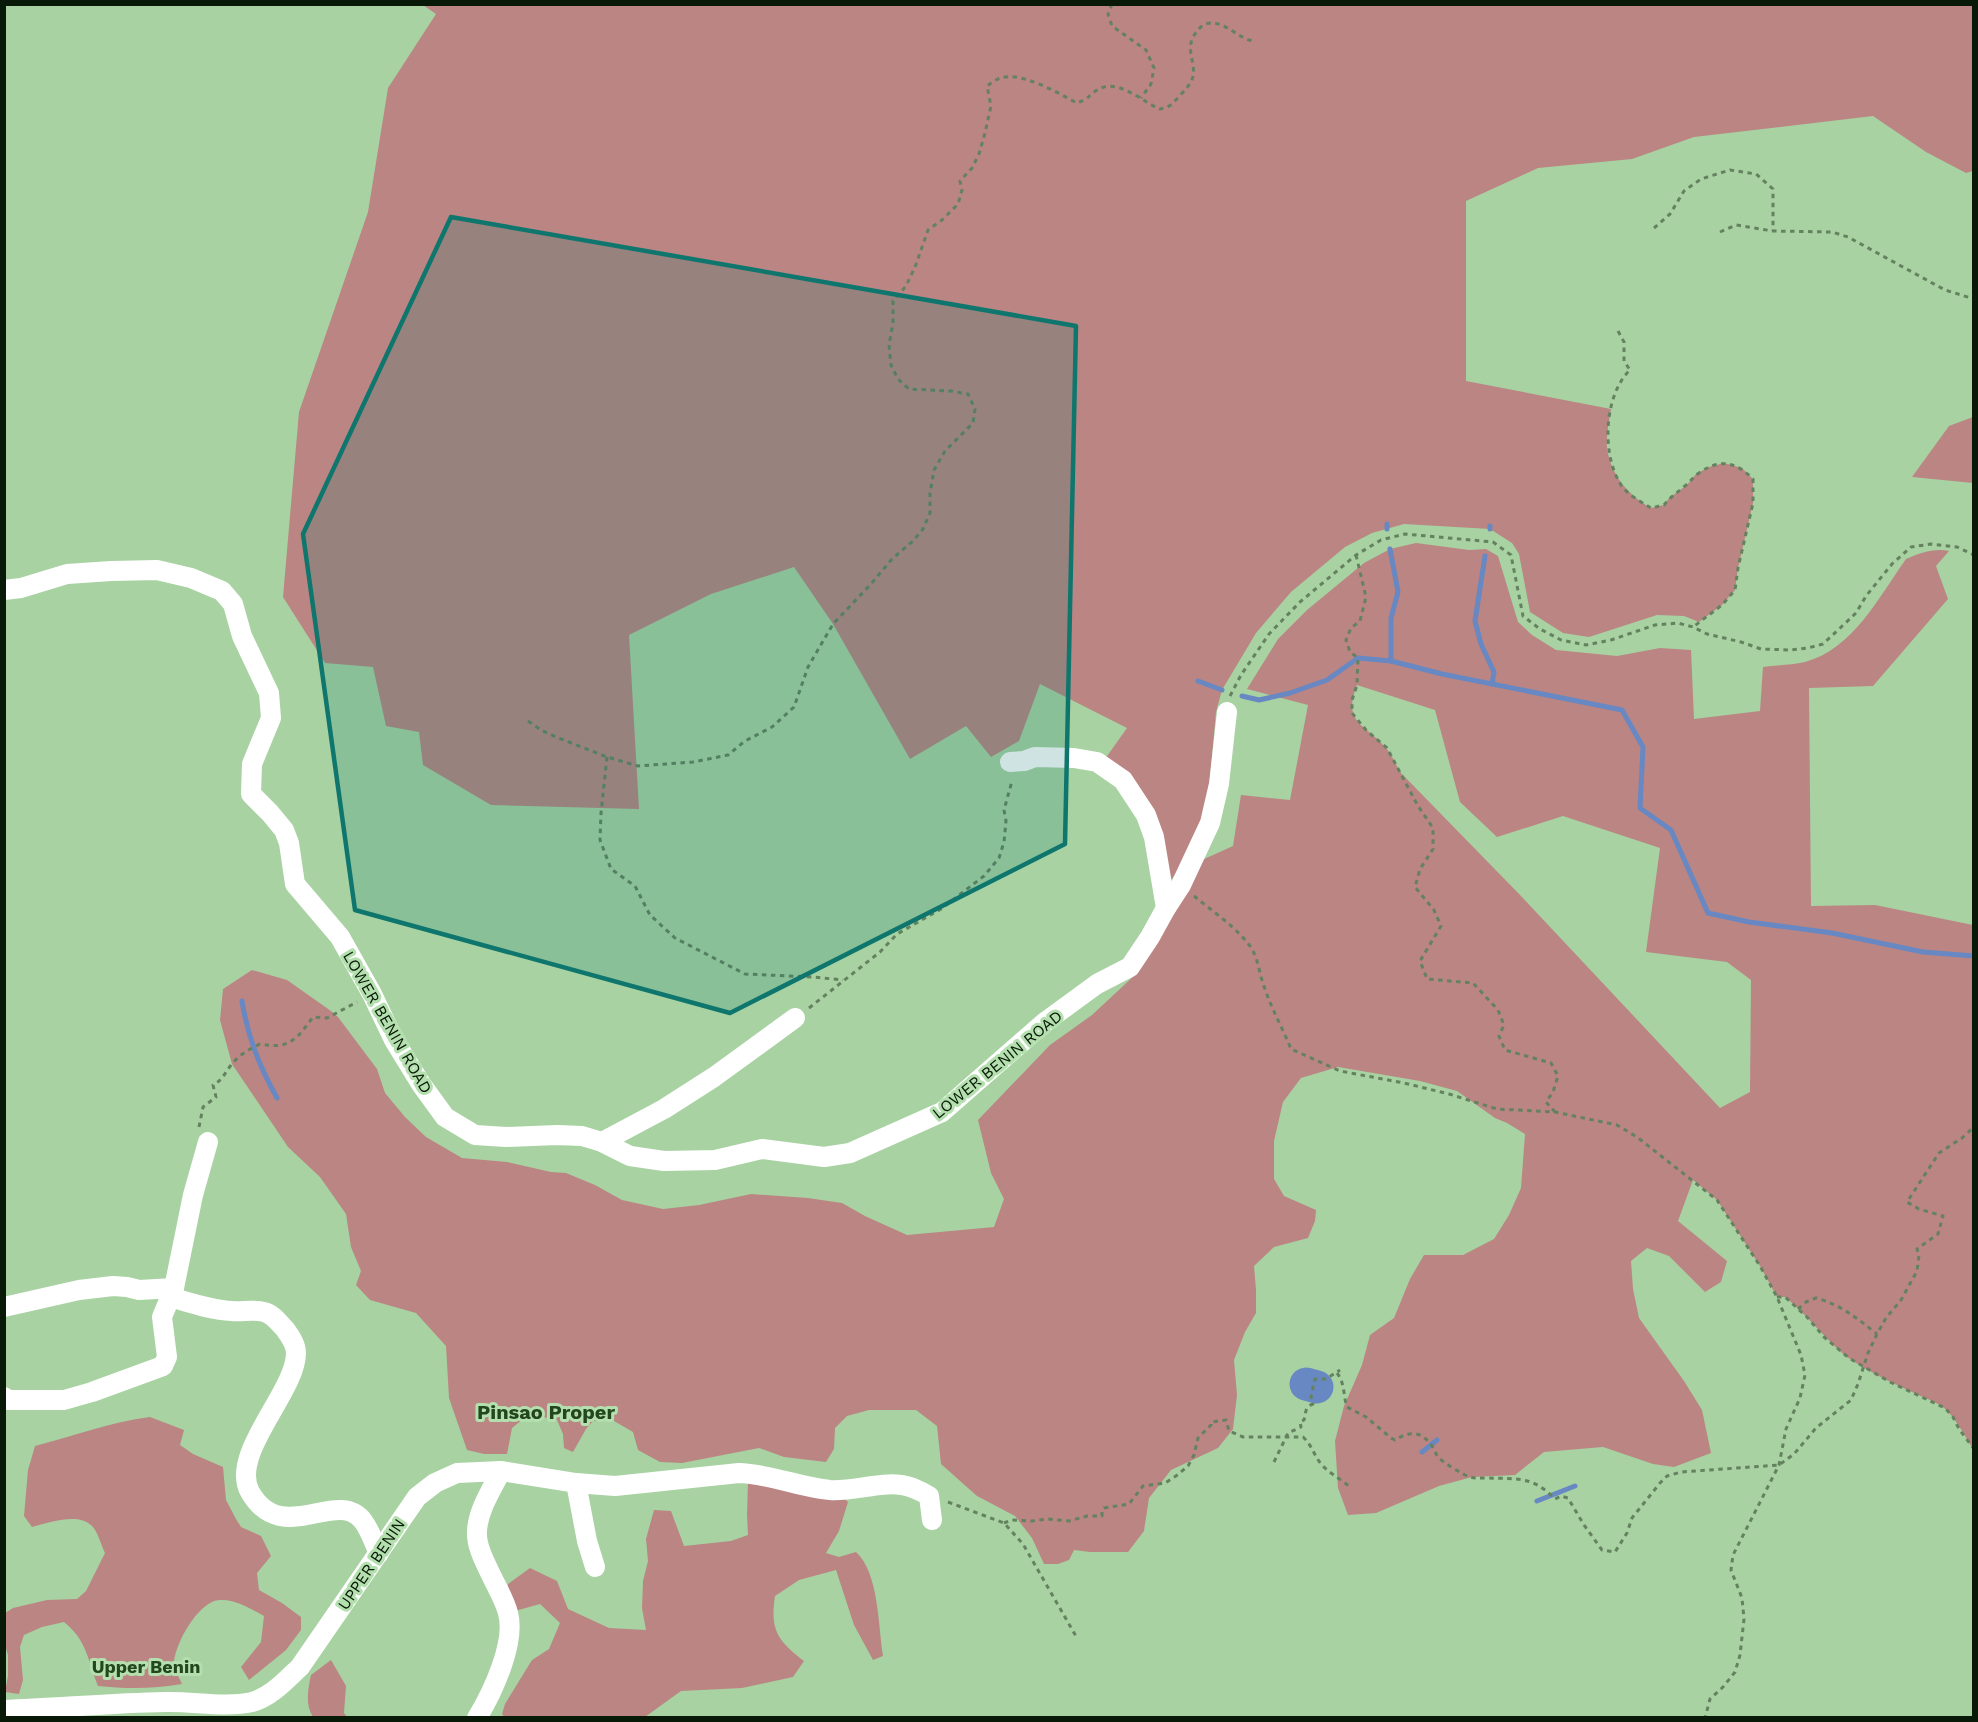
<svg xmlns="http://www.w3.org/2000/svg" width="1978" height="1722" font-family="'Work Sans',sans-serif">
	<rect width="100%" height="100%" fill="#a8d2a2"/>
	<g fill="#bb8583" fill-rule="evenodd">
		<path d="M423,5H1973V171L1966,173L1926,152L1873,116L1694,137L1632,159L1538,168L1466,201V381L1611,409C1609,421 1606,435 1607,448C1611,475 1628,495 1651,508L1664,505L1669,498L1687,485L1696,474L1709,467L1724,463L1742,468L1753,479V503L1738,568L1735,590L1722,605L1699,622L1684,616L1657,615L1589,637L1563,633L1530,612L1519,554L1512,543L1490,529L1404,524L1372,533L1345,547L1291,592L1256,633L1222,690L1216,712L1207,811L1186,858L1169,883L1165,862L1105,759L1127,728L1040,684L1019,741L991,757L966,726L910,759L833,624L794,567L711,594L629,635L639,809L491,805L423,765L419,732L386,726L373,667L325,663L283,597L299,412L368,212L388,88L436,14Z"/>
		<path d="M1973,417V483L1912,477L1949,426Z"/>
		<path d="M1416,543L1469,550L1486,549L1498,556L1518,622L1532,635L1556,650L1617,656L1660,648L1691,650L1694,719L1760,711L1763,667C1777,665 1792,665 1805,662C1853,649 1879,597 1906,559C1920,553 1934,548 1949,551L1936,566L1948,599L1873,686L1809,688L1811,906L1875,905L1973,925V1449C1967,1439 1953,1414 1944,1408C1935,1401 1922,1397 1912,1392C1890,1382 1867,1371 1847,1357C1824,1339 1808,1315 1785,1297H1777L1760,1266L1717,1200L1693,1180L1678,1221L1727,1261L1721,1282L1705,1292L1669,1256L1647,1248L1631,1261L1633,1289L1639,1318L1684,1381L1702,1410L1711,1453L1674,1467L1653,1464L1603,1447L1544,1452L1515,1475L1472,1477L1439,1486L1376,1513L1348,1515L1338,1488L1335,1441L1344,1406L1362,1365L1370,1335L1394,1318L1410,1279L1424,1255H1463L1494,1239L1509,1215L1521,1188L1525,1134L1507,1123L1495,1118L1457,1091L1420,1081L1338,1067L1301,1078L1283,1102L1274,1141V1179L1284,1196L1316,1210L1315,1221L1308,1238L1274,1247L1254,1266L1256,1290V1313L1245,1332L1234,1360L1237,1395L1233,1429L1218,1448L1171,1470L1149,1498L1144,1531L1128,1552H1090L1074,1550L1069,1560L1058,1564H1044L1032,1538L1015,1516L977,1496L941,1464L937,1426L916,1410H869L847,1416L835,1428L834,1449L826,1462L784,1457L759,1448L682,1463L660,1462L638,1450L633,1432L614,1421H593L586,1429L573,1452L564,1448L563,1434L557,1420L529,1414L512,1428L507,1454H484L467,1450L449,1398L446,1346L416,1313L370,1300L356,1285L361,1271L351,1247L346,1214L320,1177L288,1147L232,1064L220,1020L223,989L252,970L287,980L331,1011L338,1017L377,1069L385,1093L405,1117L426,1137L462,1158L507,1162L551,1172L566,1173L595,1185L622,1200L663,1209L699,1205L751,1194L808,1198L842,1203L865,1216L907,1235L994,1227L1004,1199L991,1173L978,1120L1050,1045L1092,1015L1136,974L1202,860L1233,846L1241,795L1290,800L1308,705L1247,689L1278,639L1307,610L1364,563L1390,549ZM1357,685L1435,710L1460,802L1497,837L1563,816L1660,848L1646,952L1727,962L1751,980L1750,1092L1720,1108L1521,896L1401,773C1396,765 1392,755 1386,748C1365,723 1342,724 1357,685Z"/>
		<path d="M150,1417L184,1430L180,1445L193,1454L223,1467L226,1500L236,1519L241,1527L261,1536L271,1556L257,1573L259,1590L282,1603L301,1617V1630L286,1650L249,1680L241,1667L261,1642L264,1616C251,1609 236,1599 220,1600C199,1600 173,1646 174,1666C175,1671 180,1679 182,1684C154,1689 126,1689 98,1686C88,1661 87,1640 64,1622L42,1627L24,1635L20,1647L23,1680L19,1694L5,1692L8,1676V1655L5,1645V1613L13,1608L47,1600L77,1599L86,1591L105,1553C101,1545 98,1532 92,1526C78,1512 48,1523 32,1527L24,1516L28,1470L35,1446C74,1436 110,1422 150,1417Z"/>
		<path d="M748,1481L840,1494L848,1502L839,1531L826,1553L839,1557L856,1552C879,1573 878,1625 883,1656L873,1660L854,1625L836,1570L799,1580L775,1596C770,1630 777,1640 804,1661L793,1677L742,1688L681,1691L645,1717L505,1718L502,1714L505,1704L532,1660L549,1649L560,1623L540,1604L515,1611L506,1601L508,1584L530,1568L557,1581L568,1609L609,1628L646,1630L642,1608L643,1581L648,1561L646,1539L654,1510L671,1511L684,1546L731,1541L748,1535L747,1515Z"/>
		<path d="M331,1660L346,1686L344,1713L347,1717H313C305,1705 308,1689 311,1675Z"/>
	</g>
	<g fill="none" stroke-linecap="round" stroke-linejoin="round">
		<g stroke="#6788c2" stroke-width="5">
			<path d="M1387,524V529"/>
			<path d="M1490,529V526"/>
			<path d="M1390,549L1398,592L1391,618V661"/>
			<path d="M1485,556L1475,621L1481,644L1494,672L1492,684"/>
			<path d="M1198,681L1222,690"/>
			<path d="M1242,696L1259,700L1290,693L1327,680L1358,658L1391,661L1442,674L1622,710L1643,747L1640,808L1671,830L1708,913L1749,922L1832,933L1923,952L1974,956"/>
			<path d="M242,1001C248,1038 259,1065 277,1098"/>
			<path d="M1422,1452L1437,1440"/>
			<path d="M1537,1501L1575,1486"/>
		</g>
		<path stroke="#6788c2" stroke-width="33" d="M1306,1384L1317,1387"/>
		<g stroke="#64825f" stroke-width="3" stroke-dasharray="4.5 4.5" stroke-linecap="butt">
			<path d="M1112,4L1108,14L1112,26L1146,50L1154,68L1151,84L1141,98"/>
			<path d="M1654,228L1670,214L1684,191L1701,179L1730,170L1756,174L1773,189V231"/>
			<path d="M1720,232L1736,225L1773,231L1832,232L1848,237L1945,290L1974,299"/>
			<path d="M1618,331L1624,342V361L1630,370C1604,395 1601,454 1621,485C1628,495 1641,502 1651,508L1664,505C1670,497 1677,493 1685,486C1690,482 1693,477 1699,473C1720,458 1736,462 1753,479V503L1738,568L1735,590L1722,605L1693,627"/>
			<path d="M1356,555L1366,597L1360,621L1351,628L1346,640L1350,652L1358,658L1357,685L1352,700V713L1366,730L1387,748L1418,806L1433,828V849L1420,869L1415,887L1434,910L1441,926L1420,961L1427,979L1473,983L1498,1010L1504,1025L1499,1036L1505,1050L1551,1063L1558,1076L1553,1092L1546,1102L1555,1112"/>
			<path d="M1230,696L1241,675L1269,634L1300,602L1356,555L1381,540L1405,534L1493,542L1511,555L1523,616L1540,629L1561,640L1586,645L1611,640L1655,625L1678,623L1693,627L1707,634L1741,642L1761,649L1790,650L1808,648L1823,644L1838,630L1856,613L1866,596L1892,564L1911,547L1931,544L1957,547L1974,555"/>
			<path d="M528,721L541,730L556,737L607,757L638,766L693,762L728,755L745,741L772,727L794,707L808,667L833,624L871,584L892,559L913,541L923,529L930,513V493L934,470L945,451L973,423L975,409L968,394L951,391L909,389L898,379L891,365L889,345L893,323V301L906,286L915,267L928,230L942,220L958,204L962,190L960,181L972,168L979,154L985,133L991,106L987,86C991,83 995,80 1000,78C1021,71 1058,93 1077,103C1090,98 1088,96 1097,90C1118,77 1142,102 1160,109C1163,108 1166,108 1169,106C1173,104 1189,86 1191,82C1200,63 1180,49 1199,29C1202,25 1207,23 1211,23C1228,23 1238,39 1254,41"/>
			<path d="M607,757L601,813L600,840L611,869L635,886L650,915L675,938L745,974L813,977L843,980"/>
			<path d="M1194,896C1212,911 1235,926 1250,946C1259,959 1259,975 1265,989C1272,1010 1283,1029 1291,1049L1340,1071L1404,1083L1449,1094L1497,1109L1555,1112L1617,1125L1637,1137L1717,1200L1760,1266L1777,1297L1801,1355L1805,1375L1800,1398L1786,1429L1779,1465L1733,1555L1731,1570L1742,1598L1744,1619L1740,1655L1735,1672L1723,1687L1710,1699L1705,1718"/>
			<path d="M809,1008L880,952L897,934L941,909L984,876L999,858L1004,842L1006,821L1004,810L1012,781"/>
			<path d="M199,1127L203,1107L216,1097L213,1085C223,1080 225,1072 232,1064C240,1054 250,1049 260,1044C289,1050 297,1039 313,1017L327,1018L357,1002"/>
			<path d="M1777,1297H1785L1807,1317L1824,1337L1849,1358L1890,1382L1945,1408L1953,1417L1959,1429L1974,1449"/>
			<path d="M1798,1309L1806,1302L1816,1298C1841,1305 1857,1318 1877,1334"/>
			<path d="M1337,1373C1345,1383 1343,1395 1347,1407L1366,1417L1391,1438L1395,1440C1411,1430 1423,1431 1434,1449C1435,1451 1436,1454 1438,1457C1445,1464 1456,1470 1465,1475C1472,1479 1479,1478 1487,1478C1517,1479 1533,1476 1555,1499L1561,1496L1568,1498L1584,1525L1602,1550L1615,1552L1627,1533L1632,1518L1660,1483L1667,1476L1681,1472L1779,1465L1794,1454L1816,1428L1851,1400L1858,1384L1868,1353L1877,1334L1886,1318L1901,1300L1917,1271L1919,1255L1917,1249L1938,1234L1943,1216L1919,1209L1907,1202L1939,1153L1962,1138L1974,1127"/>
			<path d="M1274,1462L1288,1433L1301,1427L1300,1422L1304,1420C1306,1414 1304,1407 1313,1404L1311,1396L1315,1379H1326L1340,1370"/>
			<path d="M948,1502L1004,1523L1023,1544L1077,1638"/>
			<path d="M1004,1523L1012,1520L1032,1521L1047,1519L1069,1521L1087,1516H1102V1511L1104,1508L1129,1504L1143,1486L1165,1483L1176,1476L1188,1466L1194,1455L1198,1438L1211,1425V1422L1226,1420L1229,1431L1243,1437H1303C1312,1445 1314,1456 1322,1465C1330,1474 1341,1479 1350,1487"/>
		</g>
		<g stroke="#fff" stroke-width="20">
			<path d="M4,590L21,588L67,574L111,571L157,570L191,578L222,591L233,604L242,636L269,693L271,718L252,764L251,794L270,813L284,830L289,843L295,884L340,937L372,994L394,1040L421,1084L445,1117L475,1135L506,1137L557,1135L582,1136L602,1142L630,1156L664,1161L715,1160L762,1149L824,1157L850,1153L942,1112L1045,1022L1097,984L1130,967L1150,937L1166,908L1181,885L1210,823L1219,784L1227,712"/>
			<path d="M1010,762L1024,761L1035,757L1074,758L1097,762L1123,780L1146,815L1154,837L1166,908"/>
			<path d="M602,1142L664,1109L714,1077L795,1018"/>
			<path d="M170,1297C191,1303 211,1310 232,1311C242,1312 254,1309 264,1312C273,1314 279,1323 285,1329C290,1336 296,1344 296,1353C296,1392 229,1454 250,1492C282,1548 337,1487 363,1521C370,1530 374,1543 379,1553"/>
			<path d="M4,1307L79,1290L113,1286L127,1287L139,1290L174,1288"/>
			<path d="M4,1397L8,1400H64L92,1392L163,1366L167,1357L162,1317L174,1288L193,1195L208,1142"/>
			<path d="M576,1483L587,1541L595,1567"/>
			<path d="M4,1710C58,1708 111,1703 165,1702C193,1701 224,1708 252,1702C271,1697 286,1680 300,1667L417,1497L435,1483L457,1473L501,1471L576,1483L615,1486L739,1473C770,1474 799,1487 830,1490C857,1492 886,1478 913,1488C918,1490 924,1493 929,1496L932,1520"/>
			<path d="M477,1718C493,1692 516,1642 508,1613C505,1601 498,1589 493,1579C486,1564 476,1547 477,1531C478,1510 492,1489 501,1471"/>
		</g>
	</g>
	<path fill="#0f766e" fill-opacity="0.2" stroke="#0f766e" stroke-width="4.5" stroke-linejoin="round" d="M451,217L1076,326L1065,844L730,1013L355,910L303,534Z"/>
	<g text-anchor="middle" stroke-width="6" stroke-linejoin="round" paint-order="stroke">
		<g font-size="16" fill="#091907" stroke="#b4dfae">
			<text transform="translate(388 1022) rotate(60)" y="6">LOWER BENIN ROAD</text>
			<text transform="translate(997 1064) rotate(-39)" y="6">LOWER BENIN ROAD</text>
			<text transform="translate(371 1564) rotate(-56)" y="6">UPPER BENIN</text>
		</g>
		<g font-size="18" font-weight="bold" fill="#22461d" stroke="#b4dfae">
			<text x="146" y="1673">Upper Benin</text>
		</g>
		<g font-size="20" font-weight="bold" fill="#22461d" stroke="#b4dfae">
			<text x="546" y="1419">Pinsao Proper</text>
		</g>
	</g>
	<rect width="1978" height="1722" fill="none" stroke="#091907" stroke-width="12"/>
</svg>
